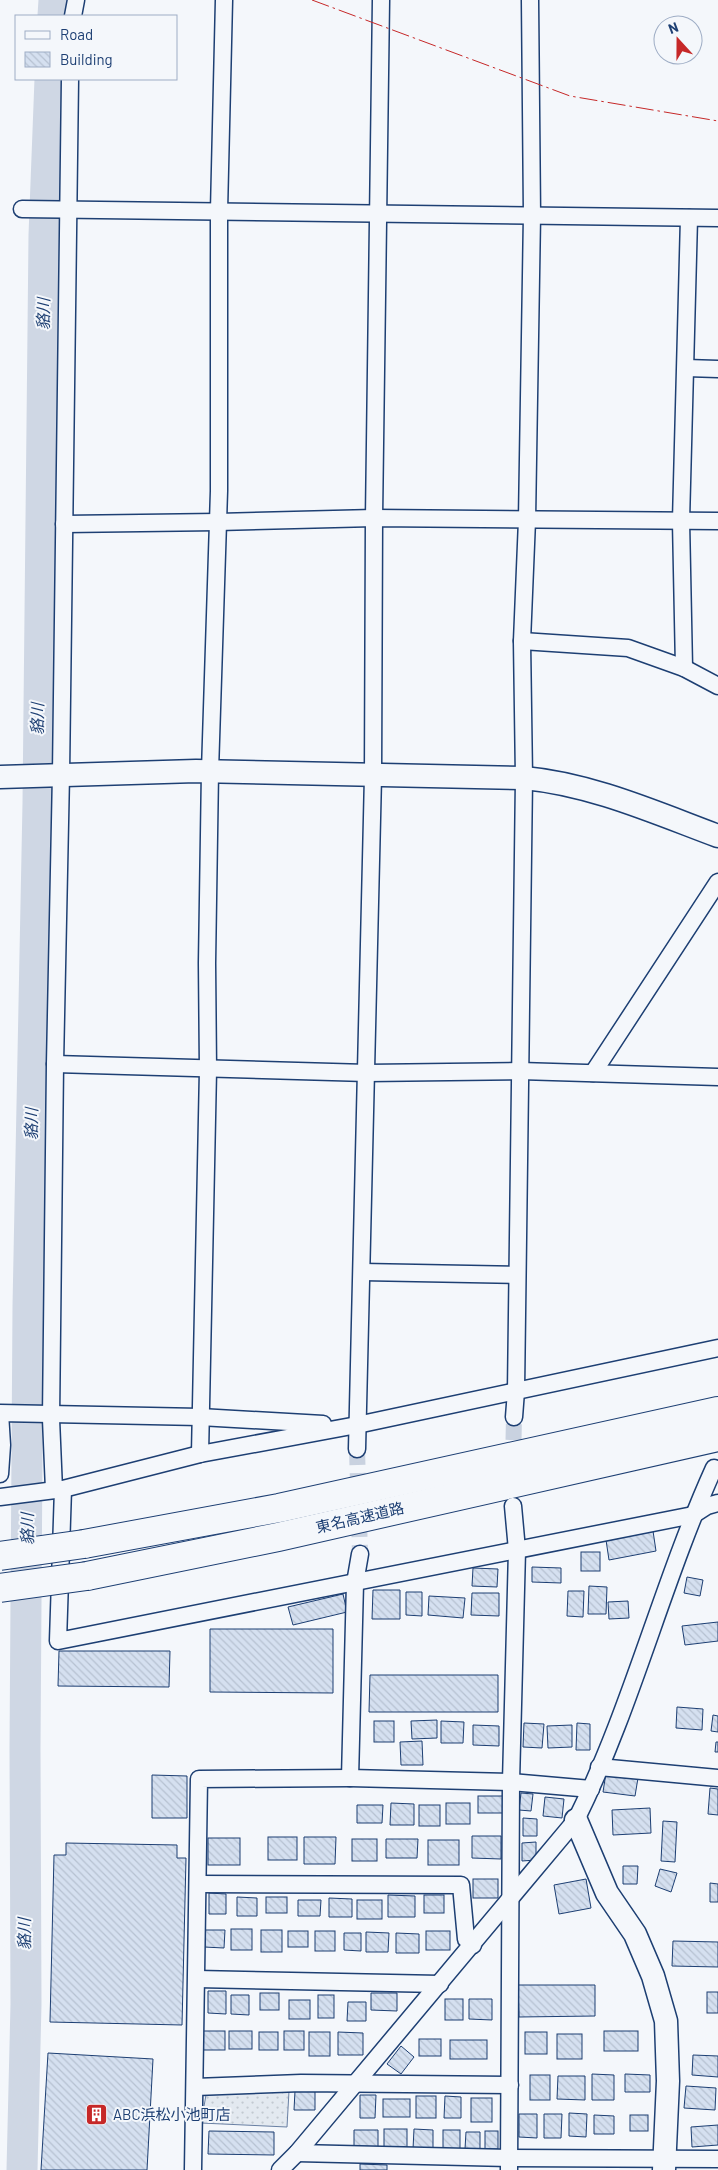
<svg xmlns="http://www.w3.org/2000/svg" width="718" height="2170" font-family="Barlow,'Noto Sans JP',sans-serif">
	<defs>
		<pattern id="grass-dots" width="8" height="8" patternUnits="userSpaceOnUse" patternTransform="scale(1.25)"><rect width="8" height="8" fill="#e3e9f0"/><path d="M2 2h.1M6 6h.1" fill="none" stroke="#c2c9d1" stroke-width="1.8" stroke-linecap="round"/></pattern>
		<pattern id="building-back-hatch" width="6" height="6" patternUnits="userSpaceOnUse" patternTransform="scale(1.25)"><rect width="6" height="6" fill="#d5e0f0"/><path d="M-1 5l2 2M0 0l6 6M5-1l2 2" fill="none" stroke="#b6c1d1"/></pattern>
	</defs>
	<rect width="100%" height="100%" fill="#f4f7fb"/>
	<path fill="url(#grass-dots)" stroke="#687fa3" d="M289,2091L287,2127L201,2123L206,2095Z"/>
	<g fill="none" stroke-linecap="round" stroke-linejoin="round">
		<g stroke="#cfd7e4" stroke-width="31">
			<path d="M53,16L54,0"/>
			<path d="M22,2170L26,2004L25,1749L28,1306L38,803L44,235L50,79"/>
		</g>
	</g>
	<g fill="url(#building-back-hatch)" stroke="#1d3f73">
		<path d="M653,1531L656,1551L609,1560L606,1540Z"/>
		<rect x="581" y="1552" width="19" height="19"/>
		<path d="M532,1567L561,1568V1583L532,1582Z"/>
		<path d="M473,1568L498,1569L497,1587L472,1586Z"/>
		<path d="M687,1577L703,1580L700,1596L684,1593Z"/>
		<path d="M589,1586L607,1587L606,1614H588Z"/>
		<path d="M373,1590H400V1619H372Z"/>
		<path d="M568,1591H584L583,1617L567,1616Z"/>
		<path d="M406,1592H422V1616L406,1615Z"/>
		<path d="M472,1593H499V1616L471,1615Z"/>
		<path d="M343,1594L347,1612L293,1625L288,1607Z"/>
		<path d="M429,1596L465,1598L463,1618L428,1615Z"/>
		<path d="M628,1601L629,1618L609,1619L608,1602Z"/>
		<path d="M718,1622V1641L685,1645L682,1626Z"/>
		<path d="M210,1629H333V1693L210,1692Z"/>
		<path d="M59,1651H170L169,1687L58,1686Z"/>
		<path d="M370,1675H498V1712H369Z"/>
		<path d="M677,1707L703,1709L702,1730L676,1728Z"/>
		<path d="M713,1715L718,1716V1732L711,1731Z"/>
		<path d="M437,1720V1738L412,1739L411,1721Z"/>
		<rect x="374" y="1721" width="20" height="21"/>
		<path d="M441,1721L464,1722L463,1743H441Z"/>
		<path d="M524,1723L544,1724L542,1748L523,1747Z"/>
		<path d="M577,1723L590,1724V1750H576Z"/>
		<path d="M473,1725L499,1726V1746L473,1745Z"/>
		<path d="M572,1725V1747L548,1748L547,1726Z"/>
		<path d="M422,1741L423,1765H401L400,1742Z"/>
		<path d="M716,1742H718V1752H715Z"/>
		<path d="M606,1773L638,1778L635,1796L603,1792Z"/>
		<path d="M152,1775L187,1776V1818H152Z"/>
		<path d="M710,1788L718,1789V1815L708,1814Z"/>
		<path d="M521,1793L533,1794L531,1811L519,1810Z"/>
		<rect x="478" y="1796" width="25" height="17"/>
		<path d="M545,1797L564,1799L562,1818L543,1816Z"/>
		<path d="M391,1803L414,1804V1825H390Z"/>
		<rect x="446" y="1803" width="24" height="21"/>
		<path d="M357,1805H383L382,1823H357Z"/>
		<rect x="419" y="1805" width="21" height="21"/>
		<path d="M650,1808L651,1833L613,1835L612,1810Z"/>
		<path d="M523,1818L537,1819V1836H523Z"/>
		<path d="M663,1821L677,1822L675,1862L661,1861Z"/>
		<path d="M472,1836H501V1859L472,1858Z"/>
		<rect x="268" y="1837" width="29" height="23"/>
		<path d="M304,1837H336L335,1864H304Z"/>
		<rect x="208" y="1838" width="32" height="27"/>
		<rect x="352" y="1839" width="25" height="22"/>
		<path d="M386,1839H418L417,1858H386Z"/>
		<rect x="428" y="1840" width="31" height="25"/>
		<path d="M536,1842V1860L522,1861V1843Z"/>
		<path d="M66,1843L177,1845V1858H186L182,2025L50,2022L54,1855H66Z"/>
		<path d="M623,1866H638L637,1884H623Z"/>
		<path d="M660,1869L677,1873L671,1892L655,1886Z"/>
		<rect x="473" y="1879" width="25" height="19"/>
		<path d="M586,1879L591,1908L559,1914L554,1885Z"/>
		<path d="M710,1883L718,1884V1902H710Z"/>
		<path d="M209,1893L226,1894V1914H209Z"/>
		<path d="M388,1895L415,1896V1917H388Z"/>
		<rect x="424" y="1895" width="20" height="18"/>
		<path d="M237,1897L257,1898V1916H237Z"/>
		<rect x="266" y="1897" width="21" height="16"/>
		<path d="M329,1898L352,1899V1917H329Z"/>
		<path d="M298,1900H321L320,1916H298Z"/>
		<rect x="357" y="1900" width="25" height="19"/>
		<rect x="231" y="1929" width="21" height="21"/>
		<path d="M204,1930H225L224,1948L204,1947Z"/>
		<rect x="261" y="1930" width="21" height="22"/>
		<rect x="288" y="1931" width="20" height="16"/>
		<rect x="315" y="1931" width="20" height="20"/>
		<rect x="426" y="1931" width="24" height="19"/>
		<path d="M366,1932L389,1933L388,1952H366Z"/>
		<path d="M344,1933H361V1951L344,1950Z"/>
		<path d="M396,1933L419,1934V1953H396Z"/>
		<path d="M673,1941L718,1942V1967L672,1966Z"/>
		<path d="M518,1985H595V2016L519,2017Z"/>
		<path d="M208,1991H226V2014L208,2013Z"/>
		<rect x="707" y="1992" width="11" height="21"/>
		<rect x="260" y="1993" width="19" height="17"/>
		<path d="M371,1993H397V2011L371,2010Z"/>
		<path d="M231,1995H249V2015L231,2014Z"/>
		<rect x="318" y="1995" width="16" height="23"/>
		<rect x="445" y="1999" width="18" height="21"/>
		<path d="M469,1999H492V2020L469,2019Z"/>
		<rect x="289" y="2000" width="21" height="19"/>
		<path d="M348,2002H366V2021H347Z"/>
		<rect x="202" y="2031" width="23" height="19"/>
		<rect x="229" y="2031" width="23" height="18"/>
		<rect x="284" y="2031" width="20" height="19"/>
		<rect x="604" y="2031" width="34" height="20"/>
		<rect x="259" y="2032" width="19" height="18"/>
		<rect x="309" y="2032" width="21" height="24"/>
		<path d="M338,2032L363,2033V2055H338Z"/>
		<rect x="525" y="2032" width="22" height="22"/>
		<rect x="557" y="2034" width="25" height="25"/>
		<rect x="419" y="2039" width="22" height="17"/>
		<rect x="450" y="2040" width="37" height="19"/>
		<path d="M401,2046L414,2057L401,2074L387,2064Z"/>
		<path d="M48,2053L153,2059L147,2170H41Z"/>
		<path d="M693,2055L718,2056V2077L692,2075Z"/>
		<path d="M592,2074L614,2075V2100H592Z"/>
		<path d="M625,2074L650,2075V2092H625Z"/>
		<rect x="530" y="2075" width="20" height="25"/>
		<path d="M558,2076H585V2100L557,2099Z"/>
		<path d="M686,2086L716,2088L715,2110L684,2108Z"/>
		<path d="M295,2091H315V2110H294Z"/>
		<path d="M360,2095H376L375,2118H360Z"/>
		<rect x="416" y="2096" width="20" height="22"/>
		<path d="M445,2096L461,2097V2118H444Z"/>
		<rect x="471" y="2098" width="21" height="24"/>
		<rect x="383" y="2099" width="27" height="18"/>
		<path d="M569,2113L587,2114L586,2137L569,2136Z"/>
		<path d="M519,2114H537V2138L519,2137Z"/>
		<path d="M544,2114H562L561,2138H544Z"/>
		<path d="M594,2115L614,2116V2134H594Z"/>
		<rect x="630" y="2115" width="18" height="16"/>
		<path d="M718,2125V2145L692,2147L691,2127Z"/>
		<rect x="384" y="2129" width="23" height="19"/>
		<path d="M414,2129L433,2130V2149H413Z"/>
		<path d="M354,2130H378V2148L354,2147Z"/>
		<rect x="443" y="2130" width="17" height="19"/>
		<path d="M209,2131L274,2132V2155L208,2154Z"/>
		<rect x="485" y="2131" width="13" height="18"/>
		<path d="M466,2132H480V2149H465Z"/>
		<path d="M360,2164L387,2165V2170H360Z"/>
	</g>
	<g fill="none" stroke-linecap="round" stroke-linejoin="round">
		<g stroke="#c9d2e0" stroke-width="16" stroke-dasharray="16 8" stroke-linecap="butt">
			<path d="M357,1449L360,1554"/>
			<path d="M513,1464L514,1417"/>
		</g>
		<defs>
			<g id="street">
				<path d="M73,16L76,0"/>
				<path d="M22,209L718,218"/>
				<path d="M686,368L718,369"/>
				<path d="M64,524L218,522L374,518L718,521"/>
				<path d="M522,641L628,648L684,668L718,686"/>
				<path d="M684,668L681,521L689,218"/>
				<path d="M55,1064L367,1073L520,1071L718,1077"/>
				<path d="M593,1073L718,882"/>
				<path d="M362,1272L517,1275"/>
				<path d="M514,1417L516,1391L524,778L522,641L527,520L532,215L530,0"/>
				<path d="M357,1449L373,776L374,518L381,0"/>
				<path d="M200,1454L208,1070L207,963L210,771L219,491V211L224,0"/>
				<path d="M0,1474L2,1445L0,1413L200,1417L323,1424"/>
				<path d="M63,1489L58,1641L693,1515L707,1506L718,1503"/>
				<path d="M54,1490L51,1419L55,1064L61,774L70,79"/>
				<path d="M0,1497L63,1489L200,1454L357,1425L718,1348"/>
				<path d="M360,1554L355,1583L350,1778L511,1782L591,1789"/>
				<path d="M599,1767L718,1778"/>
				<path d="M198,1884L461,1885L466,1939L473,1945"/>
				<path d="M197,1979L440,1984"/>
				<path d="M195,2087L301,2083L510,2085"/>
				<path d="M297,2153L509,2158L718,2159"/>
				<path d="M193,2170L199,1779L350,1778"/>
				<path d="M280,2170L297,2153L576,1820C632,1707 662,1583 714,1468"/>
				<path d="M509,2170L511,1782L517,1550L513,1506"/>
			</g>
			<g id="secondary">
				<path d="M0,777L196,771L524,778C591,784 656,813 718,836"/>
				<path d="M576,1820L607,1893L635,1934L653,1976L666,2021L668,2081L664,2170"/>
			</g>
			<g id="highway">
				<path d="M84,1544L279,1508L718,1411"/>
				<path d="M87,1576L278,1537L718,1437"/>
			</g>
		</defs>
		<use href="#street" stroke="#1d3f73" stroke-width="19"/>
		<use href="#secondary" stroke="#1d3f73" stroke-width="25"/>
		<use href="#highway" stroke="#1d3f73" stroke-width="30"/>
		<use href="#street" stroke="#f4f7fb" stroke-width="16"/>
		<use href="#secondary" stroke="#f4f7fb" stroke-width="22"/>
		<use href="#highway" stroke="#f4f7fb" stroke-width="28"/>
		<defs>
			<g id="highway-bridge">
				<path d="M0,1556L84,1544"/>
				<path d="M0,1588L87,1576"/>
			</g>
		</defs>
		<use href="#highway-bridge" stroke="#1d3f73" stroke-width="30" stroke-linecap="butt"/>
		<use href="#highway-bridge" stroke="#f4f7fb" stroke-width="28"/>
		<path stroke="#c62828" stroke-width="1" stroke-dasharray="18 4 2.5 4" stroke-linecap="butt" d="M312,0L570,96L718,121"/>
	</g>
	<defs>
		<symbol id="building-square" viewBox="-11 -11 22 22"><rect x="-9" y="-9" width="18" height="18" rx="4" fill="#c62828" stroke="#f4f7fb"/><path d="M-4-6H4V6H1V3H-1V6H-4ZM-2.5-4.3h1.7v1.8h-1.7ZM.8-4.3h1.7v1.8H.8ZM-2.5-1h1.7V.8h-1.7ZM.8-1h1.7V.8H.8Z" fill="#fff"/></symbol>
	</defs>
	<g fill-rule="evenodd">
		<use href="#building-square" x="84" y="2102" width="25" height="25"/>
	</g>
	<g text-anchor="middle" stroke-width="4" stroke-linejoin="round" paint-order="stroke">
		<g font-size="15" fill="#1d3f73" stroke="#f4f7fb">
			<text transform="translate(360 1518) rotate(-13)" y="5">東名高速道路</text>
		</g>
		<g font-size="15" fill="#1d3f73" stroke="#f4f7fb" text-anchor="start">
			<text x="113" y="2120">ABC浜松小池町店</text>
		</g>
		<g font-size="16" font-style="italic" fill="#1d3f73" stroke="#f4f7fb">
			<text transform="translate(43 314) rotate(-89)" y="6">貉川</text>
			<text transform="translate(37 719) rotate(-89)" y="6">貉川</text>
			<text transform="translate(31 1124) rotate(-89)" y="6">貉川</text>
			<text transform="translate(27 1529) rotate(-90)" y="6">貉川</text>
			<text transform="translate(24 1934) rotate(-90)" y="6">貉川</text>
		</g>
	</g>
	<rect x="15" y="15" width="162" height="65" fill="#f4f7fb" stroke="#9eadc5"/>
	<rect x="25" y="31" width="25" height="8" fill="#f4f7fb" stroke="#9eadc5"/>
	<text x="60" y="40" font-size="15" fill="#1d3f73">Road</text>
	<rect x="25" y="52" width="25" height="15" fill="url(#building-back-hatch)" stroke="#9eadc5"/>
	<text x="60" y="65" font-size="15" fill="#1d3f73">Building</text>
	<g transform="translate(678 40) rotate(339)"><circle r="24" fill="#f4f7fb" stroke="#9eadc5"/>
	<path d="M0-4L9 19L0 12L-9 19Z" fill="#c62828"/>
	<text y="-8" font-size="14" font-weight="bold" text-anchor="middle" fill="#1d3f73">N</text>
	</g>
</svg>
